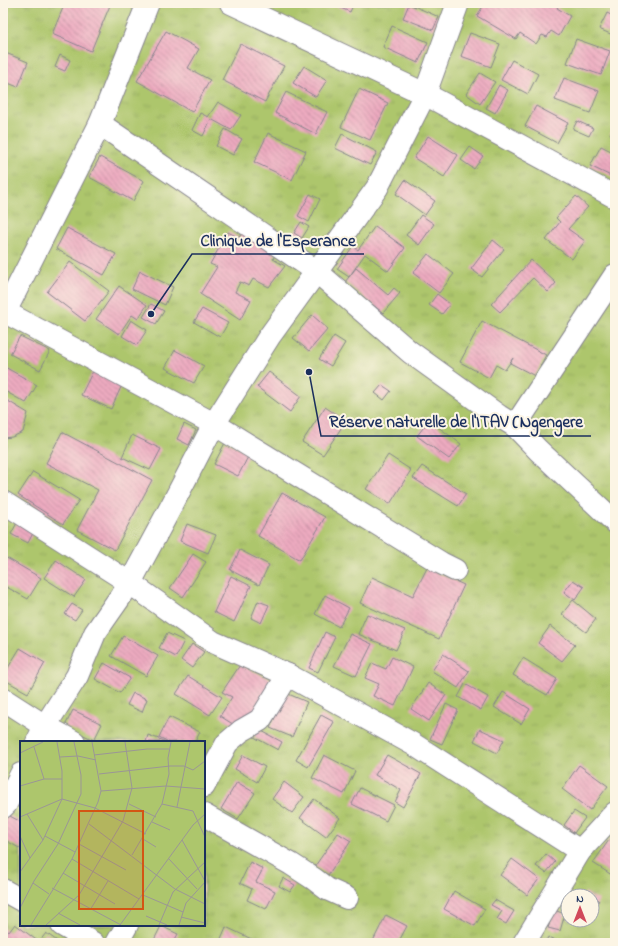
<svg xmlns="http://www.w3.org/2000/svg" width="618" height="946" font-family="'Indie Flower',sans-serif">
	<defs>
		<pattern id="grass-tufts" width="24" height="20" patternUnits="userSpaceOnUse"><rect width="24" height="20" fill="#adc66c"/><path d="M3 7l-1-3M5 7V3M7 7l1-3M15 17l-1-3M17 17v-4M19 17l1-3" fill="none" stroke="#94aa60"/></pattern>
		<pattern id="building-back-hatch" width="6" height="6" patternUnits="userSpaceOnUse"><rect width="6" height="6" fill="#edaac0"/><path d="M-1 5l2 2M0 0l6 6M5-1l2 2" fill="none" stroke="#bf8b9f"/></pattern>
	</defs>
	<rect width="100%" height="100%" fill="#fcf5e5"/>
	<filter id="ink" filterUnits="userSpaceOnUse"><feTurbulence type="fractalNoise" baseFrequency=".025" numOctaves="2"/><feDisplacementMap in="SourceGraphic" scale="8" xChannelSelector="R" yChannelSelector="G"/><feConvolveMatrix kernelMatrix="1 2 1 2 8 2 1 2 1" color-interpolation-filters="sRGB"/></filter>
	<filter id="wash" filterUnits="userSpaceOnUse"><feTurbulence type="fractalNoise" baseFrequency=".012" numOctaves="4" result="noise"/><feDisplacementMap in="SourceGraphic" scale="16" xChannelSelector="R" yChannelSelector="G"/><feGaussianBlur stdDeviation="0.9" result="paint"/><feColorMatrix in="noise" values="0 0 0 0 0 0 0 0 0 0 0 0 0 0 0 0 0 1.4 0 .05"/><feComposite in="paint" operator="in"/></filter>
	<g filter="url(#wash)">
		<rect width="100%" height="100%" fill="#f1dabb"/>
		<path fill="url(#grass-tufts)" stroke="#647a65" fill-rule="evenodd" d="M3,3H615V943H3ZM21,742H204V925H21ZM568,896H592V920H568Z"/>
		<g id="blocks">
			<g fill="url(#building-back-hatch)">
				<path d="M65,3H111L91,51L52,34Z"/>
				<path d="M121,3H140L137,10Z"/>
				<path d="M329,3H354L350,12Z"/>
				<path d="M485,3H560L557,8L570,16L559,36L551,31L547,37L542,35L536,44L520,33L516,39L477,16Z"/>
				<path d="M409,4L439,17L433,30L403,18Z"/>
				<path d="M607,13L615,17V36L599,29Z"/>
				<path d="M392,26L428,42L418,63L383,47Z"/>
				<path d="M166,31L199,49L188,68L210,80L192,112L137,81Z"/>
				<path d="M470,33L500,44L491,67L461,56Z"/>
				<path d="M576,39L610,51L601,75L567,63Z"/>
				<path d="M240,44L284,66L265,102L222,80Z"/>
				<path d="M3,52L28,62L18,87L3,81Z"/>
				<path d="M60,55L70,60L65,71L55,67Z"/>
				<path d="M512,60L538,74L528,94L501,80Z"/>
				<path d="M304,66L327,80L316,97L293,83Z"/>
				<path d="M480,73L495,82L480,104L466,94Z"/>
				<path d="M564,78L599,91L590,113L555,100Z"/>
				<path d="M499,85L508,90L495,113L486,108Z"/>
				<path d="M359,89L388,103L370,140L341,127Z"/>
				<path d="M286,92L327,112L316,134L275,113Z"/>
				<path d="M218,102L241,115L231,130L211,119L203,136L192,130L200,113L208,117Z"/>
				<path d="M536,106L568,123L557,143L525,126Z"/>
				<path d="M577,121L593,128L589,136L573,129Z"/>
				<path d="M615,125V137L610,134Z"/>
				<path d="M225,129L242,139L233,155L216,146Z"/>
				<path d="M268,133L306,151L292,180L254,162Z"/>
				<path d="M342,134L377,152L370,165L335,148Z"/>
				<path d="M428,136L458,155L444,177L414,158Z"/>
				<path d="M601,146L615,153V178L590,166Z"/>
				<path d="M470,147L483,156L474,169L461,160Z"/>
				<path d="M100,157L144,181L133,201L89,177Z"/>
				<path d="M405,180L435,201L425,215L396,194Z"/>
				<path d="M310,194L320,199L309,222L298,216Z"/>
				<path d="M576,196L588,207L568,229L585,241L572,259L546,240L560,222L556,218Z"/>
				<path d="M421,215L434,224L419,245L406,235Z"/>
				<path d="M301,222L309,227L302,238L294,233Z"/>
				<path d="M375,226L405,248L388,271L365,254L349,277L337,269L353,246L358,250Z"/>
				<path d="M67,228L116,254L104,275L56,249Z"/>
				<path d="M228,232L239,238L242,232L276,253L273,259L285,266L269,287L253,279L249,286L240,282L235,292L251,300L240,320L200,294L217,267L210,264Z"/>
				<path d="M493,240L504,249L482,277L471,269Z"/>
				<path d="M428,254L454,274L439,293L413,273Z"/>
				<path d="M531,260L556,283L548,292L533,278L500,312L491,304Z"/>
				<path d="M70,262L109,291L85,321L47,292Z"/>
				<path d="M356,268L388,295L394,288L400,293L383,313L345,282Z"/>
				<path d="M140,271L173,287L165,305L132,289Z"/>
				<path d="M119,286L147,305L138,319L132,315L119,334L96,319Z"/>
				<path d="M437,294L450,304L442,314L429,305Z"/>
				<path d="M151,304L164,311L156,324L143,317Z"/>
				<path d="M202,309L228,323L220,337L194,322Z"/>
				<path d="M312,315L328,329L309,351L293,338Z"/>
				<path d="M131,320L147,330L137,345L122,336Z"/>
				<path d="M482,321L546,355L535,376L510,363L513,358L505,370L496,365L489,378L460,362Z"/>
				<path d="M20,336L50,351L40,370L10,354Z"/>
				<path d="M334,336L345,343L331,366L319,359Z"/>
				<path d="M175,350L204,366L194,383L165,368Z"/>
				<path d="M3,366L37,385L26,403L3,390Z"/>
				<path d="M93,371L122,385L111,409L81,395Z"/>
				<path d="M269,372L301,396L290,412L257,387Z"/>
				<path d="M382,385L391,391L384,400L375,393Z"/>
				<path d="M3,398L28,413L23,432L12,437L3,438Z"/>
				<path d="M325,407L346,421L323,455L302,442Z"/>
				<path d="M429,420L461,444L449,459L417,436Z"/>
				<path d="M184,424L196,430L189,445L177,439Z"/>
				<path d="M62,432L152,480L115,550L77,530L98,490L46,463Z"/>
				<path d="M132,435L161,449L150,470L122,457Z"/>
				<path d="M226,441L250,453L238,476L214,464Z"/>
				<path d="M388,455L411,470L390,504L366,489Z"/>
				<path d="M422,466L466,494L458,506L413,478Z"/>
				<path d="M33,472L79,500L63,524L18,495Z"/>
				<path d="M282,493L325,517L300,560L258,536Z"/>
				<path d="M18,521L35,529L28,543L11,534Z"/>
				<path d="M187,524L216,535L208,553L180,541Z"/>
				<path d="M240,550L269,565L259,585L230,570Z"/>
				<path d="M193,554L206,562L183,597L170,588Z"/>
				<path d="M5,557L41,578L28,599L3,585V560Z"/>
				<path d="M56,560L86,580L74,597L44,578Z"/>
				<path d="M427,568L464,585L439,639L360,603L372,577L413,596Z"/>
				<path d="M231,576L251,586L234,622L214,612Z"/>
				<path d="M573,580L584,587L575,600L564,592Z"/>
				<path d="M325,595L349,608L339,627L315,614Z"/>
				<path d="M573,600L596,619L586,632L562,614Z"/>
				<path d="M258,601L269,605L261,623L251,618Z"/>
				<path d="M72,604L82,610L75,620L65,614Z"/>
				<path d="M367,614L405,630L396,650L358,634Z"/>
				<path d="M550,626L575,645L562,661L538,643Z"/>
				<path d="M325,632L335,637L318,672L309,668Z"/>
				<path d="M167,633L184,641L176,657L159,648Z"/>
				<path d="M350,634L372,644L356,676L334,666Z"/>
				<path d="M123,636L158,656L146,676L111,656Z"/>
				<path d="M192,644L204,652L192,668L181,660Z"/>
				<path d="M20,648L45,663L28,693L3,679V676Z"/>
				<path d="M443,654L469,671L458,688L432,671Z"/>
				<path d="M392,657L413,667L395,706L373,696L379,684L365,678L372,663L386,669Z"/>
				<path d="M523,658L557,679L547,695L513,675Z"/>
				<path d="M104,663L130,678L120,693L95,679Z"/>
				<path d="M240,665L275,681L256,719L239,728L220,716L232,697L222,692Z"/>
				<path d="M188,676L222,697L210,715L176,694Z"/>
				<path d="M428,683L446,695L429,721L411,709Z"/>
				<path d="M465,684L488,697L481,710L458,697Z"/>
				<path d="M503,692L530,709L521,724L494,707Z"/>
				<path d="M133,693L147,699L142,712L127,705Z"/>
				<path d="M286,693L307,702L292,737L270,728Z"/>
				<path d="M446,704L458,710L442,744L430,739Z"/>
				<path d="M73,710L102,724L94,740L65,726Z"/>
				<path d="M321,715L334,722L308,767L296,760Z"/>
				<path d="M169,717L200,732L195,742H169L159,737Z"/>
				<path d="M258,729L282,742L278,750L254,737Z"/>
				<path d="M480,729L504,740L497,753L474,741Z"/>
				<path d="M148,735L167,742H146Z"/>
				<path d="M243,755L265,767L257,782L235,769Z"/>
				<path d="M324,755L355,771L344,794L312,778Z"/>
				<path d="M387,755L421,774L403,807L395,802L401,790L375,775Z"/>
				<path d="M579,765L608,786L590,810L562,789Z"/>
				<path d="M237,782L255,793L238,819L221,809Z"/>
				<path d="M284,782L304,797L292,813L272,799Z"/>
				<path d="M360,788L394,805L386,821L352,804Z"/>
				<path d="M314,799L340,818L326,837L300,818Z"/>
				<path d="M574,811L585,818L574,833L564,825Z"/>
				<path d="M8,815L21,822V849L3,839V824Z"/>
				<path d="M338,833L351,841L328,875L315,866Z"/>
				<path d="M609,840L615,844V877L593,863Z"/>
				<path d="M546,854L555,862L546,873L536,866Z"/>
				<path d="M512,859L539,879L527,895L500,875Z"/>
				<path d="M250,862L263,869L256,882L275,891L266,909L247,900L252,889L240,883Z"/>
				<path d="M283,878L295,885L290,892L279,886Z"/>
				<path d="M454,891L485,909L475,926L444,909Z"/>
				<path d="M585,892L599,900L592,913V896H584Z"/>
				<path d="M495,900L514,911L506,924L497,919L502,911L491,905Z"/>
				<path d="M554,910L565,914L560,931L548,928Z"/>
				<path d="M386,915L407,926L398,943H372Z"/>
				<path d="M15,924L39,942L46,933L60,943H3V927L9,932Z"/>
				<path d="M161,926L178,934L173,943H155L153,942Z"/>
				<path d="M226,927L260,943H219Z"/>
				<path d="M548,937L562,943H545Z"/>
			</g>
		</g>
	</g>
	<g filter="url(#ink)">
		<use href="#blocks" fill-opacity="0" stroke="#86848c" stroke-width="1"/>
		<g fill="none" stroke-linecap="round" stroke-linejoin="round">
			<defs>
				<g id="street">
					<path d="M231,3L425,94L615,197"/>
					<path d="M100,124L316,271L410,352L499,416L515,426L538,450L615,522"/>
					<path d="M5,312L214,424L441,563L455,570"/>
					<path d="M3,316L100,124L148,3"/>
					<path d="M515,426L615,275"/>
					<path d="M3,502L130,583L213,642L288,675L413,744L580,851"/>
					<path d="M3,699L45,726L74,742"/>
					<path d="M37,742L45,726L77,676L95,633L130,583L173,503L214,424L269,337L377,188L425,94L458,3"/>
					<path d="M204,786L227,743L241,731L260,720L288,675"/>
					<path d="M3,807L6,804L21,774"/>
					<path d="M204,815L291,864L314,879L327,889L347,898"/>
					<path d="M3,890L21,900"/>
					<path d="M62,925L93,943"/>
					<path d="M117,943L127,925"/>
					<path d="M524,943L580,851L615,813"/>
				</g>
			</defs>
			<use href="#street" stroke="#86848c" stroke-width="24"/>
			<use href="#street" stroke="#fff" stroke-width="22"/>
		</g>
	</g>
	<g transform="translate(20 741)">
		<rect width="185" height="185" fill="#f1dabb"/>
		<path d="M0,1H185V184H0Z" fill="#adc66c"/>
		<path fill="none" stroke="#9b9696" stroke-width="1" d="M14,6L24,38M0,12L23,1M74,14L127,8H149M40,16L58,15L76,19M79,33L150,25H164L173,29L185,20M0,45L24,38H42M81,50L146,45L185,48M109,63L136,76M142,63L173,70L185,96M157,66L170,1M7,73L23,99M0,76L42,58V30L37,1M132,81L150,89M69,83L155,148L185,163M0,95L10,117M25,95L55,111M123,98L136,106M162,99L185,140M59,103L106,129M112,114L142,63L149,33L148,17L151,1M52,118L119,158M149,118L177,148M0,131L23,99L42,58L75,67L126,93M43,132L95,163M13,142L29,153M32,147L101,184M123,154L163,171M0,167L14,140L38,103L61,53V34L54,1M70,169L88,140M38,172L60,184M126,175L147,184M161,176L185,182M11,184L52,118L78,61L81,50L72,1M26,184L59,154L103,80L112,47L105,1M100,184L173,84L185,73M139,184L153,151L185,121M159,184L166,162L185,141"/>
		<path fill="#d45514" fill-opacity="0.15" stroke="#d45514" stroke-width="2" d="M59,70H123V168H59Z"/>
		<rect width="185" height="185" fill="none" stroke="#1b2f5e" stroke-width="2"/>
	</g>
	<path fill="none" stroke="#1b2f5e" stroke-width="1.5" d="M151 314L192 254H364M309 372L321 436H591"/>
	<g fill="#1b2f5e" stroke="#fcf5e5" stroke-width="1.5">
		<circle cx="151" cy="314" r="4"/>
		<circle cx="309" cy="372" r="4"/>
	</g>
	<g font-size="17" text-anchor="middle" font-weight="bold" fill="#1b2f5e" stroke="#fcf5e5" stroke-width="4" stroke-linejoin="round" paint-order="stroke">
		<text x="278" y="246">Clinique de l'Esperance</text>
		<text x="456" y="427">Réserve naturelle de l'ITAV (Ngengere</text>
	</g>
	<rect width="618" height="946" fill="none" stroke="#fcf5e5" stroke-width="16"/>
	<g transform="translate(580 908)"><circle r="19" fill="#fcf5e5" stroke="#a2a6af"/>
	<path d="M0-3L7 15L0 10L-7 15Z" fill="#d1495b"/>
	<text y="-6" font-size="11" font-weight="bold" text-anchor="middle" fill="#1b2f5e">N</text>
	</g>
</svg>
